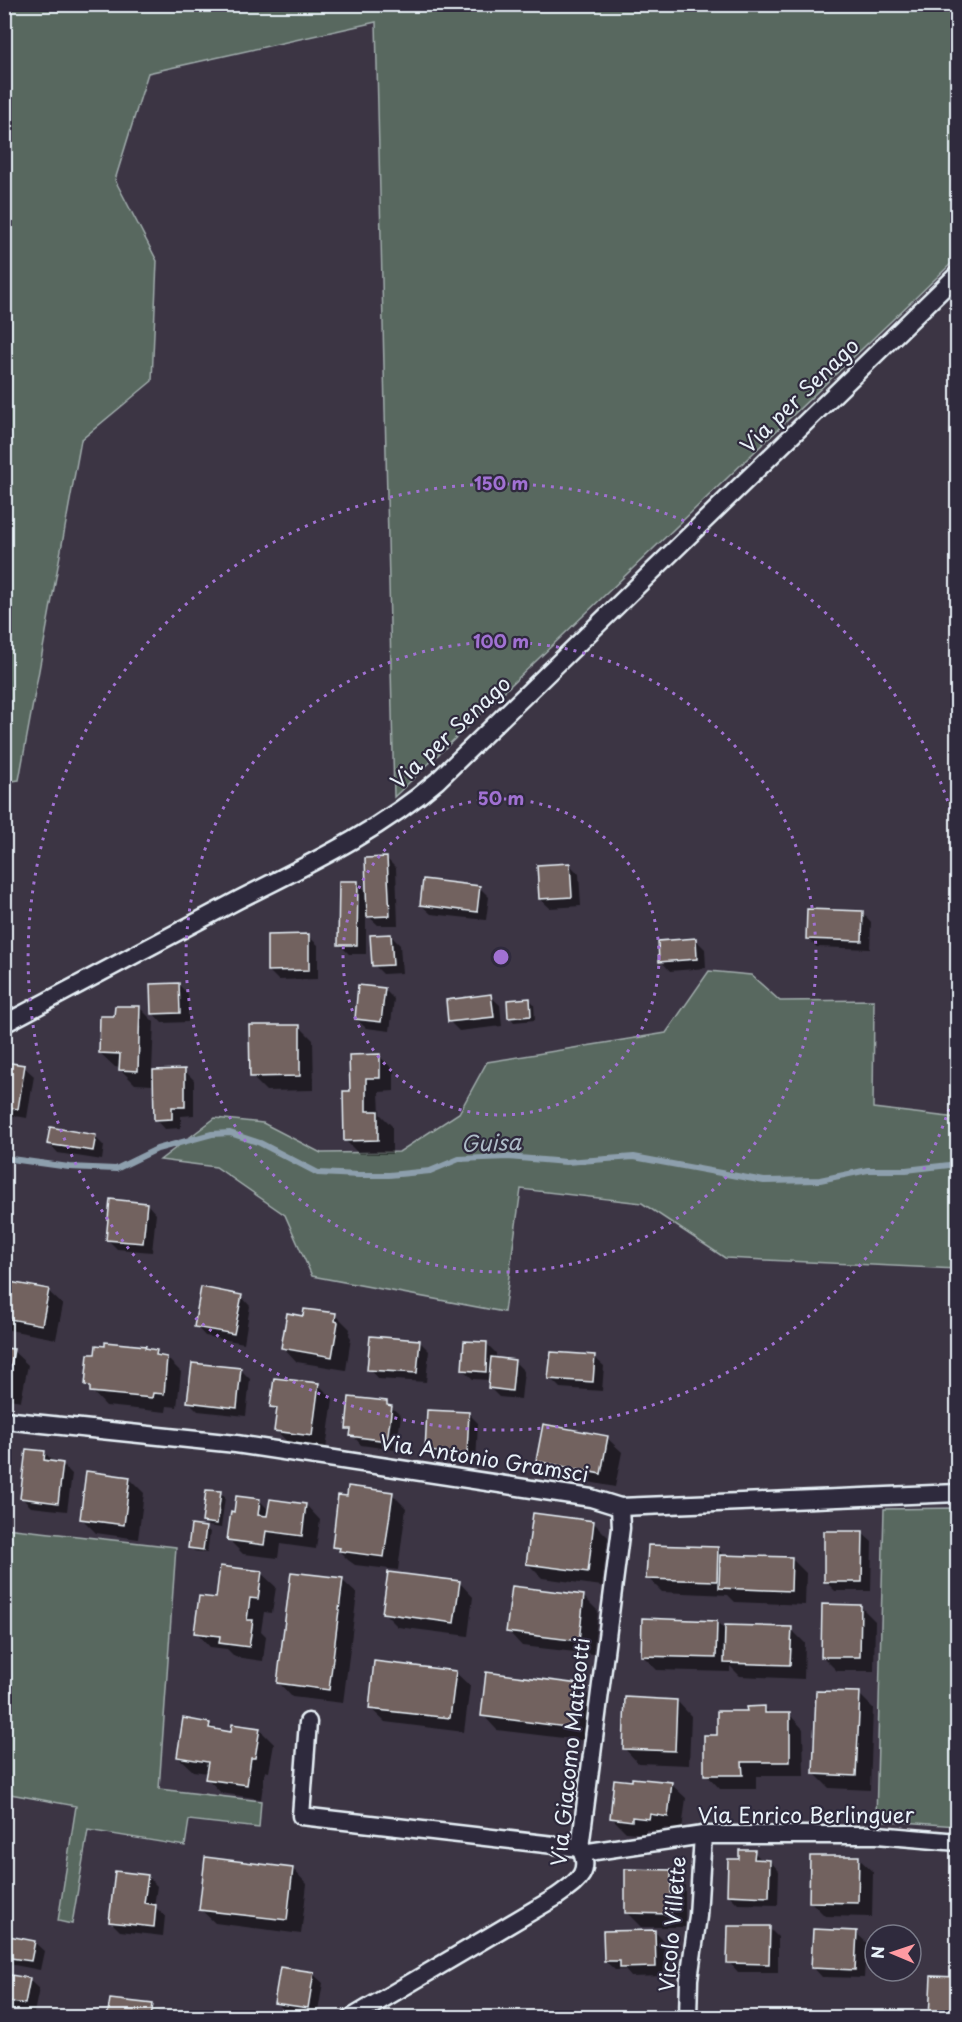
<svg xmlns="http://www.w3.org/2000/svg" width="962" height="2022" font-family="'Playpen Sans',sans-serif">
	<rect width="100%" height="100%" fill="#3c3544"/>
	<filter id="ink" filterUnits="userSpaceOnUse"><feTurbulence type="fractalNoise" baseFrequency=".0167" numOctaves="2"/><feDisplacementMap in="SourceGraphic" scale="12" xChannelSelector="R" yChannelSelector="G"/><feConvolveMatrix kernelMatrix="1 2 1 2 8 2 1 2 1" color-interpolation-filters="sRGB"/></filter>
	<g filter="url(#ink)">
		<g fill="#59685f" stroke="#a0acac" stroke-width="1.5">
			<path d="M4,5H957V258L394,797L376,22L148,73L115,180L157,261L152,381L81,440L19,780L5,782Z"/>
			<path d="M709,971L751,975L780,1001L874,1000L873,1108L957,1118V1269L725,1258L642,1203L521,1189L504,1312L312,1276L285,1215L216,1167L160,1160L215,1118L263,1123L321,1153L399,1152L459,1113L487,1062L666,1033Z"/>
			<path d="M957,1508V1826L876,1820L884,1509Z"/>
			<path d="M5,1528L176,1547L159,1789L261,1801L259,1828L189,1820L185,1846L88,1830L72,1924L58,1921L76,1806L5,1793Z"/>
		</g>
		<g fill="#0007">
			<path d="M387,859L396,868L398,925H378L366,914V954H349L340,945L357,882L368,893Z"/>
			<path d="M569,864L579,874L581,906L550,908L540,899Z"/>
			<path d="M479,887L489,897L486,920L431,914L421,905Z"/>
			<path d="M862,912L871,922L870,949L817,947L807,938Z"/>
			<path d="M308,936L318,945V979L278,980L269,971Z"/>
			<path d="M391,936L400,945L402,973L383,974L374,965Z"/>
			<path d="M695,939L705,949L706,968L670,971L661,961Z"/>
			<path d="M178,984L188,994V1022L162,1023L153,1013Z"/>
			<path d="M384,989L394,999L390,1031L366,1028L356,1019Z"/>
			<path d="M490,996L500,1005L502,1026L459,1031L450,1022Z"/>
			<path d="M530,1000L534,1004L535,1020L514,1022L510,1017Z"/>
			<path d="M140,1008L154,1022L152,1071L184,1070L194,1080V1115L181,1116V1128L165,1129L156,1119L155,1074H152V1085L135,1084L121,1070V1068L115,1067L100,1053L116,1018Z"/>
			<path d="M299,1026L313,1040L314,1090L266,1091L251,1076Z"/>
			<path d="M379,1056L394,1070V1091L379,1092L380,1114L392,1126V1154H359L345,1140L351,1092Z"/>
			<path d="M4,1063L24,1067L34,1076L27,1118L4,1114Z"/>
			<path d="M95,1137L104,1146L102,1160L58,1153L49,1143Z"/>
			<path d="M147,1204L156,1214L152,1252L117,1249L107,1239Z"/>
			<path d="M4,1282L48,1291L63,1305L56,1339L4,1329Z"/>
			<path d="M241,1296L250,1306L244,1343L205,1336L196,1326Z"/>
			<path d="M335,1314L350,1329L349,1335L351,1338L346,1370L297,1362L283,1347Z"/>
			<path d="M419,1341L429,1351L426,1382L378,1379L369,1369Z"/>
			<path d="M487,1344L496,1353V1359L514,1361L524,1371L521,1399L499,1397L490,1388V1380L473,1379L463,1370Z"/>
			<path d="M145,1347L148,1350L156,1351L163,1358H167L181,1372L177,1407L167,1406L166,1412L106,1406L86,1385L96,1356Z"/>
			<path d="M4,1349L13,1351L28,1365L21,1401L4,1398Z"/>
			<path d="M594,1357L604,1366L602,1391L560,1388L550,1378Z"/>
			<path d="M240,1369L250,1379L246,1416L198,1411L189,1402Z"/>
			<path d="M319,1385L333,1399L326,1449L290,1445L276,1430L278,1413L271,1406Z"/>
			<path d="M386,1402L401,1416L396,1450L361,1445L347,1428Z"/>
			<path d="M469,1414L478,1423L476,1463L436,1460L426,1451Z"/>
			<path d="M607,1438L622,1452L615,1487L552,1475L537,1461Z"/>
			<path d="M45,1453L54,1462L62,1464L72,1474L67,1511L31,1507L21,1497Z"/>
			<path d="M4,1454L14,1463L10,1497L4,1496Z"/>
			<path d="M130,1479L144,1493L138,1539L96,1533L81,1518Z"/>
			<path d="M220,1493L225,1497L221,1528L208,1526L204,1522Z"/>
			<path d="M392,1494L406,1508L398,1570L355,1565L348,1560L334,1546Z"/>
			<path d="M237,1498L260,1501L270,1511L306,1505L320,1520L316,1549L280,1544L278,1558L243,1554L228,1539Z"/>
			<path d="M594,1523L608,1537L602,1586L542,1578L527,1563Z"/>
			<path d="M205,1528L210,1532L207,1553L194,1551L190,1547Z"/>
			<path d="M862,1533L872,1542L871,1591H835L825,1581Z"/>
			<path d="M718,1549L725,1557L792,1559L806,1573L805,1605L735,1602L728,1595L662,1592L648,1578Z"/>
			<path d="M261,1573L276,1587L272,1613L264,1612L261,1631L266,1636L263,1661L235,1657L227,1649L210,1647L196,1632L217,1600Z"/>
			<path d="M342,1580L357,1594L343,1703L292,1697L278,1682Z"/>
			<path d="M459,1582L473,1597L468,1636L398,1627L384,1613Z"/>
			<path d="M584,1597L598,1611L593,1654L522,1646L508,1631Z"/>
			<path d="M860,1606L875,1621L874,1671H837L823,1657Z"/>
			<path d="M717,1622L727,1632L791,1629L805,1643L804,1679L740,1676L730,1666V1672L657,1670L642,1655Z"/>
			<path d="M455,1672L470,1686L464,1732L385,1722L370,1708Z"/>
			<path d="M578,1685L593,1700L588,1741L497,1730L483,1715Z"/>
			<path d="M859,1694L873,1708L870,1790L829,1788L815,1774Z"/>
			<path d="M677,1701L691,1716L689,1765L638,1763L624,1748Z"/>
			<path d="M765,1708L771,1715L789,1714L803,1729L804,1776H756V1789H720L706,1774L719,1737L748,1713Z"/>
			<path d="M210,1724L216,1731L232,1733L260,1730L274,1744L269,1772L265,1771L261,1799L221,1793L207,1778L208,1773L193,1771L178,1757Z"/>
			<path d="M671,1784L686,1798L682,1830L664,1828L663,1832L646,1830V1834L626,1832L612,1818Z"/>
			<path d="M754,1852L763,1861H770L779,1871L778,1905L738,1904L728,1894L740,1861Z"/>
			<path d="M858,1858L873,1872L872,1917L825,1916L811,1902Z"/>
			<path d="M293,1869L307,1884L301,1934L215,1923L200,1909Z"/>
			<path d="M671,1871L685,1886V1927H641L626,1912Z"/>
			<path d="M147,1876L157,1886L154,1906L165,1916L163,1936L120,1931L111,1922Z"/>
			<path d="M769,1928L778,1937V1972H738L729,1962Z"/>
			<path d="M654,1931L664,1941V1976L631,1977L625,1970H615L605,1961Z"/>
			<path d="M856,1933L866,1942L864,1978L822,1977L813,1967Z"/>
			<path d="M4,1937L34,1942L44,1951L40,1970L4,1963Z"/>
			<path d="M313,1974L323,1983L317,2017L286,2012L276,2002Z"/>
			<path d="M4,1975L29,1980L39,1989L34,2013L4,2007Z"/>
			<path d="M152,2006L162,2015V2018H109Z"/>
		</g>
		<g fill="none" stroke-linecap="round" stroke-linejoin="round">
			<path stroke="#8d9fad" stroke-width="6" d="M4,1158L69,1167L116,1169L157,1149L212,1134L230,1133L260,1143L318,1173L359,1175H389L430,1171L459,1159L508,1157L566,1162L634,1157L764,1181L820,1180L868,1170H906L958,1164"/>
		</g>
		<g fill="#72625f" stroke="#e8f1f8" stroke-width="1.5">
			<path d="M387,857L390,916L367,917L365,858Z"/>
			<path d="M570,863L572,897L539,899L537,865Z"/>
			<path d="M423,879L480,886L477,912L420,905Z"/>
			<path d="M339,881H358L357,945H338Z"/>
			<path d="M807,909L863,911L862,941L806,939Z"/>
			<path d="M309,934V970L267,971V935Z"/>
			<path d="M391,934L393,965L372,966L370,935Z"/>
			<path d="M696,938L697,959L659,962L658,941Z"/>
			<path d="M179,983L180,1013L151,1014L150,984Z"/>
			<path d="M358,985L385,988L381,1022L355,1019Z"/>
			<path d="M491,994L494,1017L448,1022L446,1000Z"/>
			<path d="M530,998L531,1016L508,1018L507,1000Z"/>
			<path d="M115,1006H140L138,1071L119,1070L120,1054L99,1053L100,1016H114Z"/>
			<path d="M249,1025H300V1076L250,1077Z"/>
			<path d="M380,1054V1078H366V1111H378V1140L344,1141L343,1091H350L349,1055Z"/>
			<path d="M4,1062L25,1065L18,1109L4,1107Z"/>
			<path d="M185,1069V1107H172V1119L154,1120L153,1070Z"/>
			<path d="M50,1127L96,1135L93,1151L47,1144Z"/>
			<path d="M110,1199L147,1203L143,1243L106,1240Z"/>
			<path d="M4,1281L49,1289L42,1325L4,1318Z"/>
			<path d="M201,1287L242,1295L234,1334L194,1327Z"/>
			<path d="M304,1309L336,1313L335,1321L338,1322L332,1357L281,1348L287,1313L303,1316Z"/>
			<path d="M370,1336L420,1340L417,1373L367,1370Z"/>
			<path d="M464,1341L487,1342L486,1372L462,1370Z"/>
			<path d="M105,1342L146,1346L145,1348L157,1350L156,1355L167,1357L164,1394L153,1393L152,1398L90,1392V1386L85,1385L88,1354H95L96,1345L105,1346Z"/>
			<path d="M4,1348L14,1349L7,1387H4Z"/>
			<path d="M551,1352L595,1355L593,1382L548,1379Z"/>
			<path d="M491,1357L515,1360L512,1391L488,1388Z"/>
			<path d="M192,1363L241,1368L237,1408L187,1402Z"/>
			<path d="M274,1378L319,1383L312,1436L274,1431L277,1408L270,1407Z"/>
			<path d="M349,1397L387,1401V1405L392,1406L387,1441L350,1436L351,1429H346Z"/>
			<path d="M427,1410L469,1412L467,1454L425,1451Z"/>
			<path d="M543,1424L608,1436L601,1474L536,1461Z"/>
			<path d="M26,1449L45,1451L44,1460L63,1463L58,1503L20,1498Z"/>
			<path d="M86,1471L130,1477L124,1525L80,1519Z"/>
			<path d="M348,1486L393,1492L384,1557L339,1551L340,1548L332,1547L338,1495L347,1496Z"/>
			<path d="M206,1490L221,1491L217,1524L202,1522Z"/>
			<path d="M236,1496L260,1499L258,1515L267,1516L270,1499L306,1504L302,1536L266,1531L264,1545L227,1540L231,1511L234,1512Z"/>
			<path d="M533,1513L594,1521L588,1572L526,1564Z"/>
			<path d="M191,1525L206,1527L203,1550L188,1548Z"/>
			<path d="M824,1531H863L862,1582H824Z"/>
			<path d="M648,1545L718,1547L717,1581L646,1579Z"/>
			<path d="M720,1555L792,1557L791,1591L719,1588Z"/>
			<path d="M220,1566L262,1571L258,1599L250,1598L247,1620H253L249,1647L219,1643L220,1636L194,1633L199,1596L216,1598Z"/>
			<path d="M291,1572L343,1578L329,1690L277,1683Z"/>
			<path d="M388,1572L460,1581L454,1623L382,1613Z"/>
			<path d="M512,1586L584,1595L579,1641L506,1632Z"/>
			<path d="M822,1604L861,1605L860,1657H821Z"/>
			<path d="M642,1618L717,1621L716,1658L641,1656Z"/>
			<path d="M725,1625L792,1627L790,1665L724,1663Z"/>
			<path d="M374,1661L456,1671L450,1718L369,1709Z"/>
			<path d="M486,1672L579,1684L574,1728L481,1716Z"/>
			<path d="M816,1691L860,1692L856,1776L813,1774Z"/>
			<path d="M625,1697L677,1700L675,1751L623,1749Z"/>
			<path d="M765,1706V1713H790V1762H742L743,1775H704V1735H717V1711H747L746,1707Z"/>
			<path d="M183,1718L210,1723L209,1728L231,1732L232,1724L260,1728L255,1758H251L247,1785L205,1779L208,1762L177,1757Z"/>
			<path d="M632,1778L672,1782L668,1817L650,1814L649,1819L632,1817V1821L610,1818L614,1779L632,1781Z"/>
			<path d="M739,1850H755L754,1859L770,1860L769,1897L727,1895L728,1859H739Z"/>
			<path d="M810,1856H859L858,1903L809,1902Z"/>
			<path d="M205,1857L293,1868L287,1920L199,1910Z"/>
			<path d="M625,1869L671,1870V1914L625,1913Z"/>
			<path d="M115,1871L148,1875L144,1903L156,1905L154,1927L109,1922Z"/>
			<path d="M728,1926H770L769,1964L727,1963Z"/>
			<path d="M813,1929L857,1931L855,1970L811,1968Z"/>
			<path d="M655,1930L656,1967L620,1968V1961H604L603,1931Z"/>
			<path d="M4,1935L35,1941L31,1961L4,1957Z"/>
			<path d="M280,1967L314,1972L308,2008L274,2003Z"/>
			<path d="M4,1974L30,1978L25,2004L4,2001Z"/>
			<path d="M931,1976L958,1977V2018H929Z"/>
			<path d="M110,1999L153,2004L151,2018H107Z"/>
		</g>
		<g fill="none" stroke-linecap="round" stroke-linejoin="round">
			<defs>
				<g id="minor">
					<path d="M4,1024C82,983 160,941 238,900C307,865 378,832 437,781L958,274"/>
					<path d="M4,1420L236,1444L591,1498L620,1507L958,1493"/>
					<path d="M308,1722L301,1816L580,1848"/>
					<path d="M582,1853L703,1835H877L958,1842"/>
					<path d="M351,2018L556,1897C575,1883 593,1874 580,1848L621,1528L620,1507"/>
					<path d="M688,2018L689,1979L698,1916L703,1835"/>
				</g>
			</defs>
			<use href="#minor" stroke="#e8f1f8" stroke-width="21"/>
			<use href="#minor" stroke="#2f2a3d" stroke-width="16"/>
		</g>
	</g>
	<g fill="none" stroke="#a171d3" stroke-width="3" stroke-dasharray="3 6">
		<circle cx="501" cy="957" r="158"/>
		<circle cx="501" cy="957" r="315"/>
		<path d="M957 1083A473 473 0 1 1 957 831"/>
	</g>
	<g text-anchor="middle" stroke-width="4.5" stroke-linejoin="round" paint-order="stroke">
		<g font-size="21" fill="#e8f1f8" stroke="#2f2a3d">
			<text transform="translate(800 396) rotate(-44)" y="7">Via per Senago</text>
			<text transform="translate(451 733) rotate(-43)" y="7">Via per Senago</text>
			<text transform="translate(484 1459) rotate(9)" y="7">Via Antonio Gramsci</text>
			<text transform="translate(571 1752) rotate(-84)" y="7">Via Giacomo Matteotti</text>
			<text x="806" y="1823">Via Enrico Berlinguer</text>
			<text transform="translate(673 1924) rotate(-85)" y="7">Vicolo Villette</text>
		</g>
		<g font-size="22" font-style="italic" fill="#acbac6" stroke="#2f2a3d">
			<text transform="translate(491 1143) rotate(-2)" y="8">Guisa</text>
		</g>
	</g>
	<circle cx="501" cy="957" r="9" fill="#a171d3" stroke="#2f2a3d" stroke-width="3"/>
	<g font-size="18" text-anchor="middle" font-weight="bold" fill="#a171d3" stroke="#2f2a3d" stroke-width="4.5" stroke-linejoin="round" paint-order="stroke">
		<text x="501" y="490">150 m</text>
		<text x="501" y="648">100 m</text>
		<text x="501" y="805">50 m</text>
	</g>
	<rect width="962" height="2022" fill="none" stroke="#2f2a3d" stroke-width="24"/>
	<rect x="12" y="12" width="938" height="1998" fill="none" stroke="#e8f1f8" stroke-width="2" filter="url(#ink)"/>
	<g transform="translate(893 1953) rotate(272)"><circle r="28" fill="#2f2a3d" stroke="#797a88" stroke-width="1.5"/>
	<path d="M0-4.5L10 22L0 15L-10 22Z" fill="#ff9aa2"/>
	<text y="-9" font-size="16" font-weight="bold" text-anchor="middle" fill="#e8f1f8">N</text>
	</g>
</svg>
